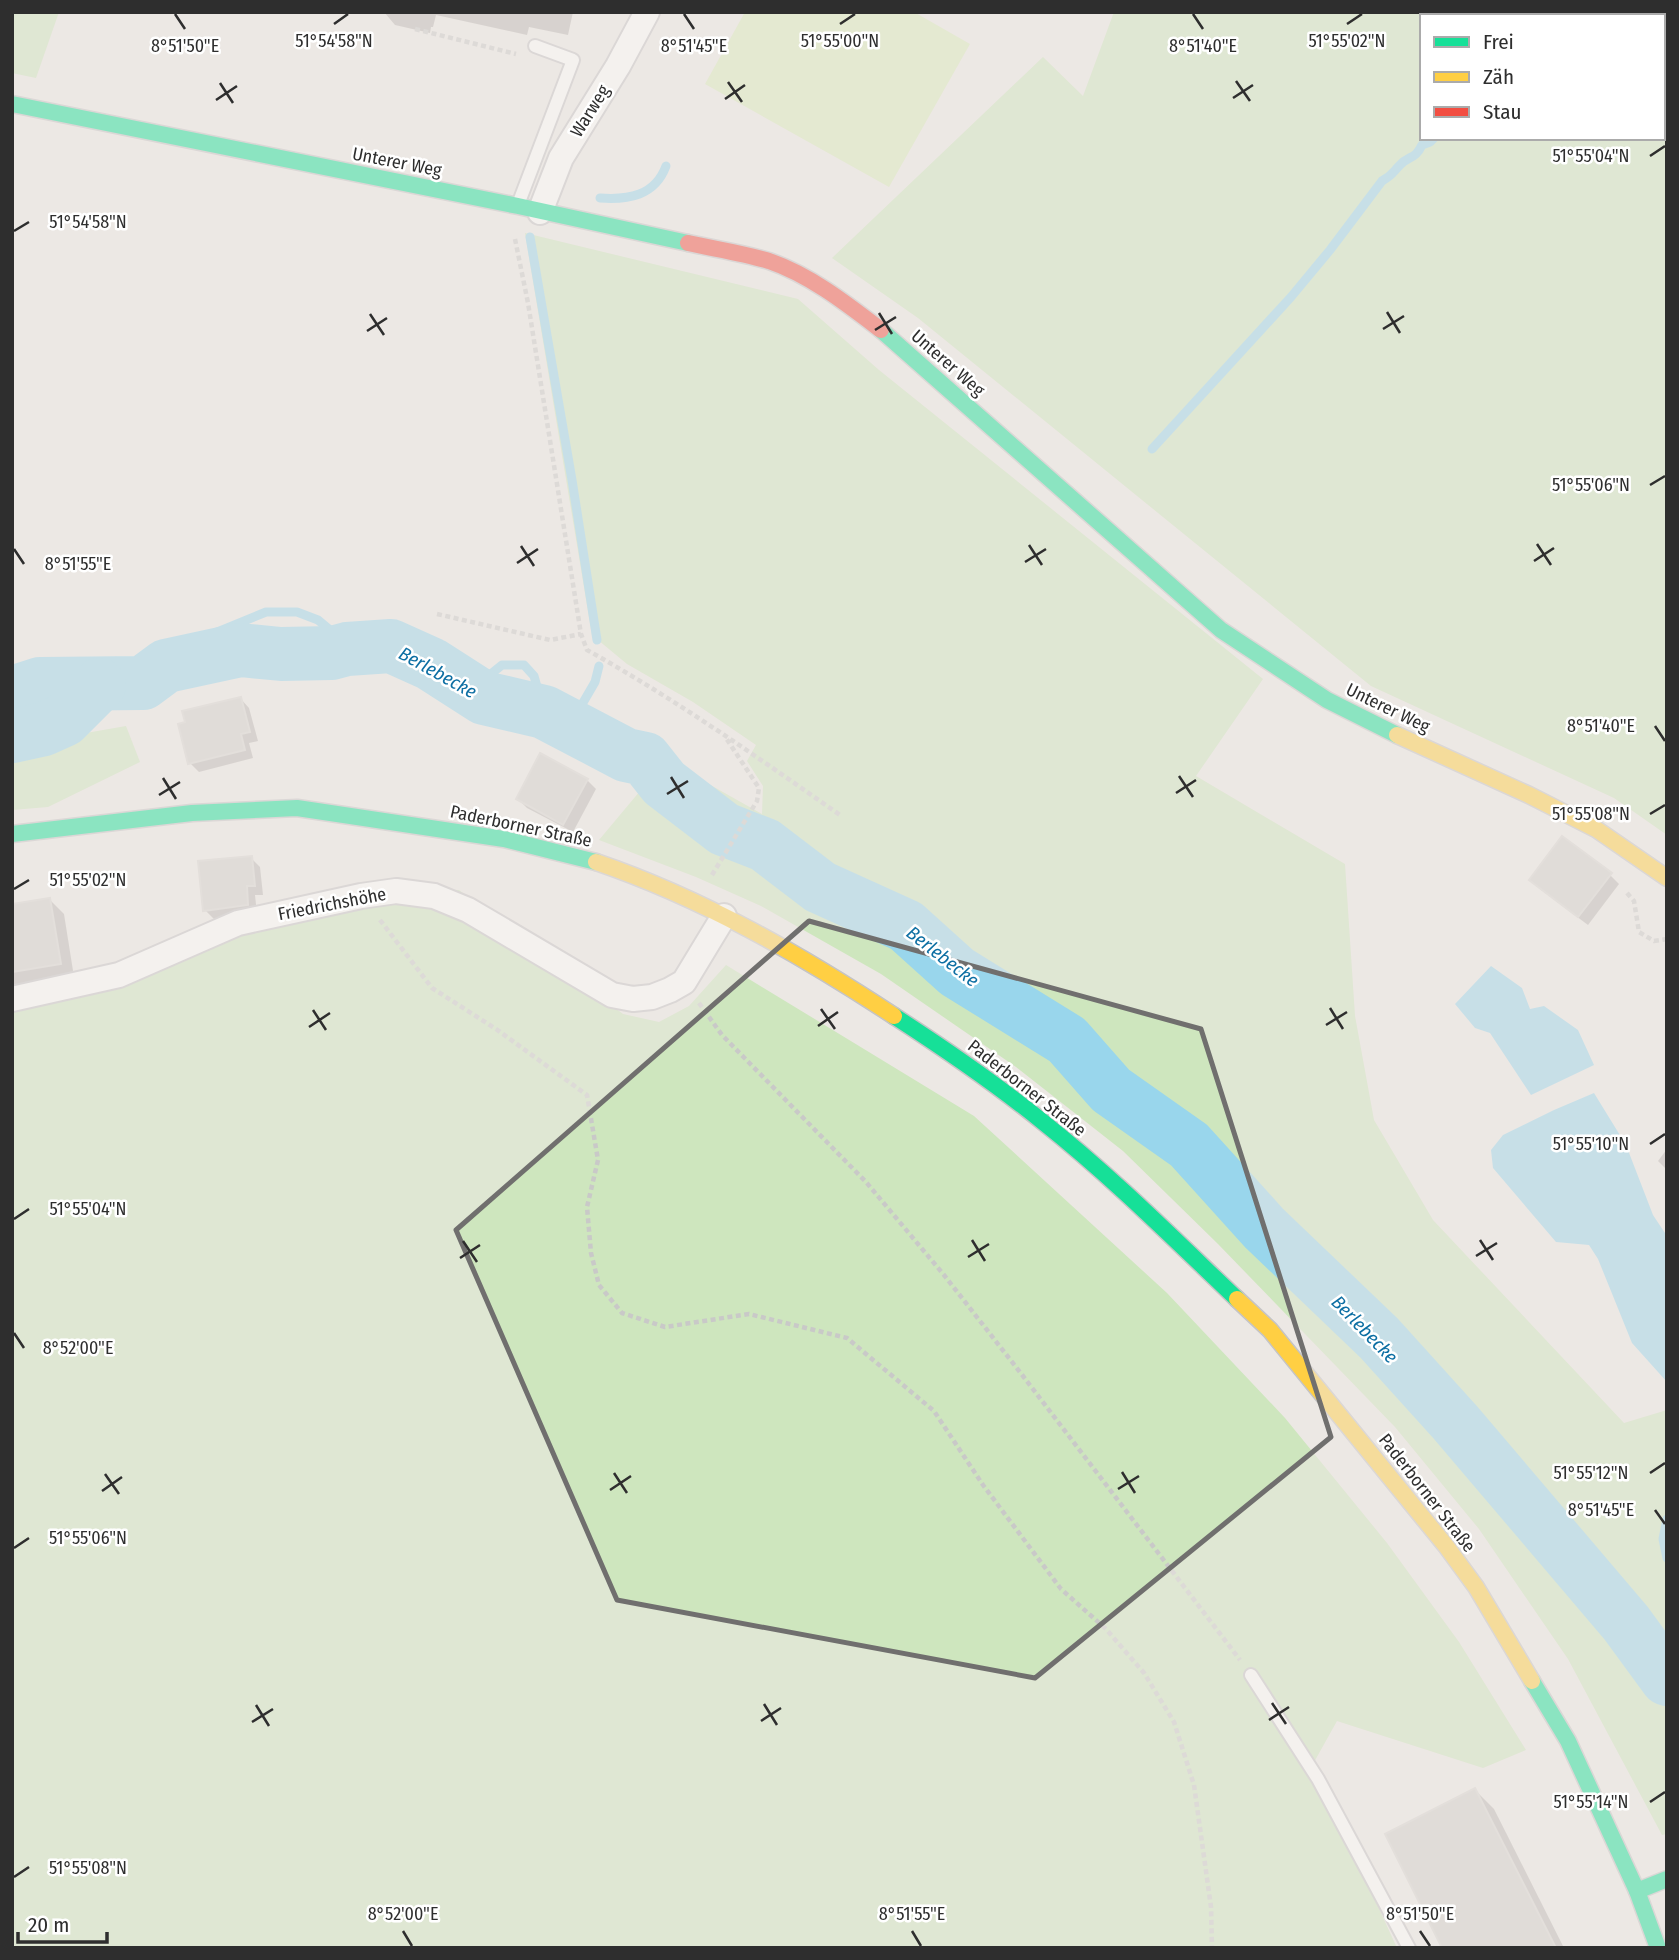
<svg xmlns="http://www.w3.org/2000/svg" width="1679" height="1960" font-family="'Fira Sans Condensed',sans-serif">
	<rect width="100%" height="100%" fill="#ece8e4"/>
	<g fill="#cee6be" fill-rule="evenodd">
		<path d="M12,12H59L36,78L12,73Z"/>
		<path d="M1114,12H1667V835L1614,798L1371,686L918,318L832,258L1043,57L1083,96ZM1422,16H1663V138H1422Z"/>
		<path d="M525,233L798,299L879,370L1263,679L1196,776L1345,864L1355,1016L1374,1120L1433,1220L1624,1423L1667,1410V1834L1662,1835L1568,1659L1479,1529L1395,1427L1218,1244L1123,1151L1016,1067L881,974L761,906L696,877L599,840L666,760L762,814L763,786L747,761L756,745L693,702L627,664L592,635Z"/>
		<path d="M126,726L140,762L48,807L12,810V746Z"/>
		<path d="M394,889L459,890L623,1014L659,1022L689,1006L726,965L974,1116L1167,1293L1285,1418L1387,1543L1459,1642L1526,1750L1483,1768L1337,1721L1313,1764L1397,1948H12V1006L270,922Z"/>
	</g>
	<path fill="#d9eabb" d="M745,12H914L970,44L889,187L705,84Z"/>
	<g fill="#99d6ec">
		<path d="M1491,966L1522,988L1530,1009L1544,1006L1578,1030L1594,1065L1531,1095L1490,1033L1475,1028L1455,1004Z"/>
		<path d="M1594,1093L1626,1145L1653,1215L1667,1236V1382L1632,1343L1598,1259L1589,1245L1556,1242L1493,1168L1491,1150L1503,1135L1554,1110Z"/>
	</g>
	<g fill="#0003">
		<path d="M384,12H573L568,35L529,27L527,35L436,15L433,27H431L430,33L395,25Z"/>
		<path d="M240,698L249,708L258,741L249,743L253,758L199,772L190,763Z"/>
		<path d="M587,780L596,789L573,832L527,808L518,799Z"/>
		<path d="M251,858L260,867L263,895H255L257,914L214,919L205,910Z"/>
		<path d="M1610,875L1619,884L1588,925L1540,889L1531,880Z"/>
		<path d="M50,900L64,914L74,977L14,987L12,985V906Z"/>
		<path d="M1667,1149V1170L1658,1161Z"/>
		<path d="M1475,1790L1494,1809L1564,1948H1444Z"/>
	</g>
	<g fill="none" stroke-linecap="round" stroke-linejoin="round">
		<g stroke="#99d6ec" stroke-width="9">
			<path d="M1511,16L1513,12"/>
			<path d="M600,198C628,200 655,196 666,166"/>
			<path d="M530,237L572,480L597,640"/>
			<path d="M1152,449L1291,297L1330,250L1382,181C1394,174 1392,173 1400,165C1409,155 1415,160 1422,145L1430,142L1434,138"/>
			<path d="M166,666L193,642L266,612H297L318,620L342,640L347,649"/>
			<path d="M471,690L502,665H524L534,676L544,712"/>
			<path d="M570,725L595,682L599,666"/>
			<path d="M1667,1519L1663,1539L1667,1558"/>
			<path d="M1663,1673L1667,1671"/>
		</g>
		<g stroke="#99d6ec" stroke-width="54">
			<path d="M12,693L40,684L143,683L166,666L240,650L281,654L332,653L347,649L391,646L431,664L484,698L544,712L626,755L645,759L664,783L724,829L765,845L820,887L906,926L957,972L1067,1040L1111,1090L1189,1145L1264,1228L1379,1338L1455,1422L1626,1623L1667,1679"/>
			<path d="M12,736L44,729L64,720L99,685"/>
		</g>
	</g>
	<g fill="#d1cecb" stroke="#d7d4d0" stroke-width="2">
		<path d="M241,697L250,732L241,734L245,750L188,764L178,724L185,722L182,711Z"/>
		<path d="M540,753L588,779L563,825L516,799Z"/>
		<path d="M1562,836L1612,873L1578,917L1529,880Z"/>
		<path d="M252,856L255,886H247L248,905L203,911L198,861Z"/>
		<path d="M50,898L61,964L12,972V904Z"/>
		<path d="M1475,1788L1556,1948H1442L1385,1834Z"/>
	</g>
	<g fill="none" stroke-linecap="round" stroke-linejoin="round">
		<defs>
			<g id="lane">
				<path d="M519,202L573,60L535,46"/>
				<path d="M1251,1675L1318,1779L1409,1948"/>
			</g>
			<g id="street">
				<path d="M540,212L561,158L618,66L647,12"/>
				<path d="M12,999L119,975L238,923L361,896L396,891L434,896L468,910L612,995L633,999L652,997L670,990L684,982L724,916"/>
			</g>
			<g id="fast">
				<path d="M12,104L518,206L688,243"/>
				<path d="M881,330L1221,630L1327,700L1397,735"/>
				<path d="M12,834L192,813L297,808L504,839L596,862"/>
				<path d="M894,1016C945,1049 995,1083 1043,1122C1111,1176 1173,1238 1237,1299"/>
				<path d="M1532,1681L1568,1741L1637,1891L1658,1948"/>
				<path d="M1637,1891L1667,1879"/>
			</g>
			<g id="slow">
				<path d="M1397,735L1529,795L1596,829L1667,878"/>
				<path d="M596,862C702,898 801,955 894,1016"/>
				<path d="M1237,1299L1270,1330L1446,1546L1476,1587L1532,1681"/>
			</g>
			<path id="jam" d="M688,243C715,249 743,253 769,261C810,275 847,304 881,330"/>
		</defs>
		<use href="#lane" stroke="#c5c4c5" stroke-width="16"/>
		<use href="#street" stroke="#c5c4c5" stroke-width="28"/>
		<use href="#fast" stroke="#c5c4c5" stroke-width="19"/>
		<use href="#slow" stroke="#c5c4c5" stroke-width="19"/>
		<use href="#jam" stroke="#c5c4c5" stroke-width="19"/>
		<g stroke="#c9c9c8" stroke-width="4.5" stroke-dasharray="5 3.5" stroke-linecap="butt">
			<path d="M415,29L516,54"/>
			<path d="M515,239L528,303L581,634L587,650C675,699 757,757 840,815"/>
			<path d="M437,614L550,640L581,634"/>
			<path d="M712,875L757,801L759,788L726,738"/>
			<path d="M1627,893L1634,901L1639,932L1654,941L1667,939"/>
			<path d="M380,920L432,988L496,1029L587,1095L598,1160L587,1207L591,1253L599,1285L622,1313L665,1327L749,1314L847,1338L934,1411L983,1485L1061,1589L1106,1629L1144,1673L1174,1722L1194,1785L1211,1907L1212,1948"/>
			<path d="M699,1003L722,1035L866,1182L944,1275L1023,1376L1240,1660"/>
		</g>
		<use href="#lane" stroke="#fcfcfb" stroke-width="12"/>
		<use href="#street" stroke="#fcfcfb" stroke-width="24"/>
		<use href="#fast" stroke="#16e098" stroke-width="16"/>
		<use href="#slow" stroke="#ffcf43" stroke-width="16"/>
		<use href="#jam" stroke="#f24e42" stroke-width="16"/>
	</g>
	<path d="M0 0H1679V1960H0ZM809,921L1201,1029L1331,1437L1035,1678L617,1600L456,1230Z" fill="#ece8e4" fill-opacity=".55" fill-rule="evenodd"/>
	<path fill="none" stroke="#706f6e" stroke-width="5" stroke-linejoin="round" d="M809,921L1201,1029L1331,1437L1035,1678L617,1600L456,1230Z"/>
	<path fill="none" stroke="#2e2e2e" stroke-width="2.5" d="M175,14L185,29M684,14L694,29M1193,14L1203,29M334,24L348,14M840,24L855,14M1347,24L1362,14M1236,81L1250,101M728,82L742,102M220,83L233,103M1233,98L1253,85M725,99L745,85M216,100L237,86M1650,156L1665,146M14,231L29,222M1387,312L1400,333M879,313L892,334M370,314L384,335M1383,329L1404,316M875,330L896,317M367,331L387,318M1650,485L1665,476M1537,544L1551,565M1029,545L1042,565M521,546L534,566M14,549L24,564M1534,561L1554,548M1025,562L1046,549M517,563L538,549M1655,726L1665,741M1179,776L1193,797M671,777L684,798M163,778L176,799M1176,793L1196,780M667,794L688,781M159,795L180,782M1650,814L1665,805M14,889L29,880M1330,1008L1343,1029M821,1009L835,1029M313,1010L326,1030M1326,1025L1347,1012M818,1026L838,1012M309,1027L330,1013M1650,1144L1665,1134M14,1219L29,1209M972,1240L985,1261M1480,1240L1493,1260M463,1241L477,1262M1476,1256L1497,1243M968,1257L989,1244M460,1258L480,1245M14,1333L24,1348M1122,1472L1135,1493M614,1473L627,1493M1650,1473L1665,1463M105,1474L119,1494M1118,1489L1139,1476M610,1490L631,1476M102,1491L122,1477M1655,1510L1665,1524M14,1548L29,1538M1272,1703L1286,1724M764,1704L777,1725M256,1705L269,1726M1269,1720L1289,1707M761,1721L781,1708M252,1722L273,1709M1650,1802L1665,1792M14,1877L29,1867M403,1931L412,1946M912,1931L921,1946M1420,1931L1430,1946"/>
	<g text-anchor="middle" stroke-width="5" stroke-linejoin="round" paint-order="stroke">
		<g font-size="18" fill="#2e2e2e" stroke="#fff">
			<text transform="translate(590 111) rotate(-58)" y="6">Warweg</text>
			<text transform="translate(397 162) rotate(11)" y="6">Unterer Weg</text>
			<text transform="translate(948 363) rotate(41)" y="6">Unterer Weg</text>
			<text transform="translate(1388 708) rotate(26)" y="6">Unterer Weg</text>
			<text transform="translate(521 826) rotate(12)" y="6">Paderborner Straße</text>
			<text transform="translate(332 904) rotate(-11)" y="6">Friedrichshöhe</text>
			<text transform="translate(1027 1088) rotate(38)" y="6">Paderborner Straße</text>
			<text transform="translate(1427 1493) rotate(52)" y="6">Paderborner Straße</text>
		</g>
		<g font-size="19" font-style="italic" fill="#0d6fa3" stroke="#fff">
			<text transform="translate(438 672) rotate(29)" y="7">Berlebecke</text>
			<text transform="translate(943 956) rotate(38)" y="7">Berlebecke</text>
			<text transform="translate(1365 1329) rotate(46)" y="7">Berlebecke</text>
		</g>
	</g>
	<g font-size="18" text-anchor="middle" fill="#2e2e2e" stroke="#fff" stroke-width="5" stroke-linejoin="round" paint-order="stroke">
		<text x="334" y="47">51°54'58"N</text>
		<text x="840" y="47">51°55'00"N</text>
		<text x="1347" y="47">51°55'02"N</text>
		<text x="185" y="52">8°51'50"E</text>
		<text x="694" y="52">8°51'45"E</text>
		<text x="1203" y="52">8°51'40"E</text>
		<text x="1591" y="162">51°55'04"N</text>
		<text x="88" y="228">51°54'58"N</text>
		<text x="1591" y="491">51°55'06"N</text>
		<text x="78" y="570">8°51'55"E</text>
		<text x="1601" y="732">8°51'40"E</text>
		<text x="1591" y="820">51°55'08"N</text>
		<text x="88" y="886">51°55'02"N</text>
		<text x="1591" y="1150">51°55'10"N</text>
		<text x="88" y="1215">51°55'04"N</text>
		<text x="78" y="1354">8°52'00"E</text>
		<text x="1591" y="1479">51°55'12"N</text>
		<text x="1601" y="1516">8°51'45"E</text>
		<text x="88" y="1544">51°55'06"N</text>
		<text x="1591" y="1808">51°55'14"N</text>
		<text x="88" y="1874">51°55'08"N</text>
		<text x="403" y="1920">8°52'00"E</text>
		<text x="912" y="1920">8°51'55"E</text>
		<text x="1420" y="1920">8°51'50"E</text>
	</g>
	<rect width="1679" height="1960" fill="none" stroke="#2e2e2e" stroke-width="28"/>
	<rect x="1420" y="14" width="245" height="126" fill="#ffffff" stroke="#ababab" stroke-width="2"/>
	<rect x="1434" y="37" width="35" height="10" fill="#16e098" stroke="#ababab" stroke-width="2"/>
	<text x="1483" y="49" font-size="21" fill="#2e2e2e">Frei</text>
	<rect x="1434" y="72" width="35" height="10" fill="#ffcf43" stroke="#ababab" stroke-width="2"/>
	<text x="1483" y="84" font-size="21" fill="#2e2e2e">Zäh</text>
	<rect x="1434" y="107" width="35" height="10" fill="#f24e42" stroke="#ababab" stroke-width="2"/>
	<text x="1483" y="119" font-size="21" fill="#2e2e2e">Stau</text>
	<path d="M18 1932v10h89v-10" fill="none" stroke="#2e2e2e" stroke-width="3.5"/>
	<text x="28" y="1932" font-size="21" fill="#2e2e2e" stroke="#ffffff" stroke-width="5" paint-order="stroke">20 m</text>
</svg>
